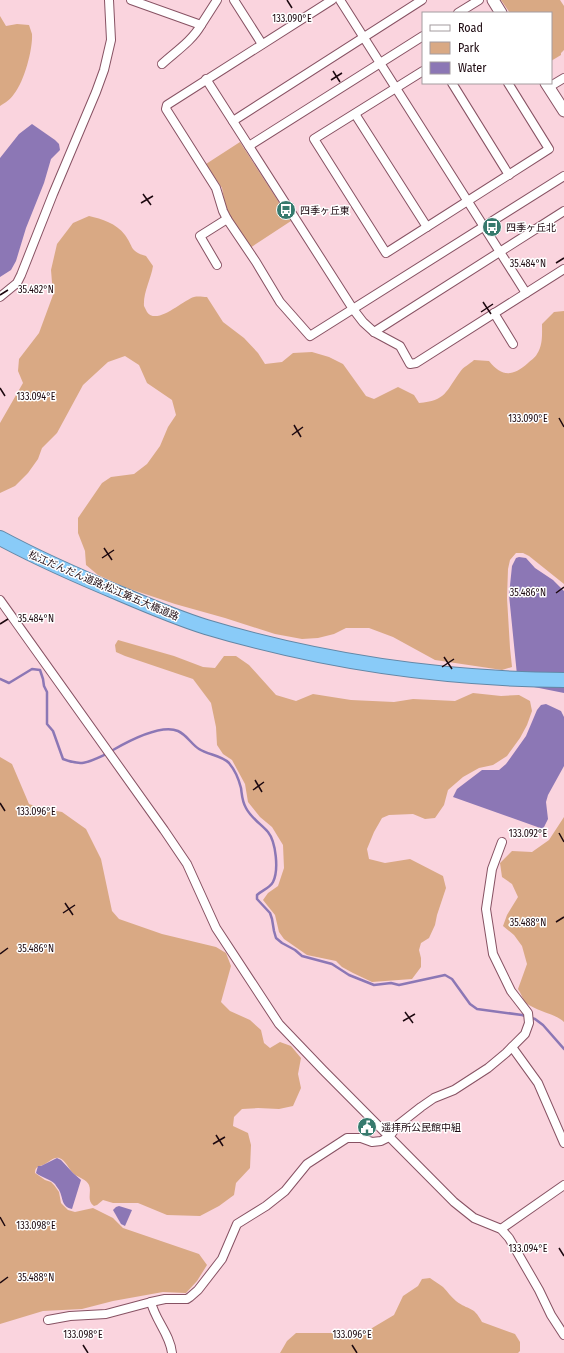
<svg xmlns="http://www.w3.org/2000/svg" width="564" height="1353" font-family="'Fira Sans Condensed','Noto Sans JP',sans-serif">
	<rect width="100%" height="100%" fill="#fad4de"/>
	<g fill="#d9a984">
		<path d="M501,0H560L564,6V50L561,53V55L551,61V13H510Z"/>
		<path d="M0,16L6,26L17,24L29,25C30,28 31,31 32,34C33,49 24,82 14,94C11,99 5,103 0,106Z"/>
		<path d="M240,142L291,221L250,248L226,210L222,188L206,164Z"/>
		<path d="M89,216C102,219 116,223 125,235C134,247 129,251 146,256L153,266C151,279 143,293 144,306C145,308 146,310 147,312C157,326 183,300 194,297C198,296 203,297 207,297L223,322L244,338L258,353L265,364L282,362L293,353L312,352L329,357L343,364L366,396L374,399L398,387L414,395L419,403C446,401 446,391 460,372C463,367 470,364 474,360L489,361C502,377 512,377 528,363C530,361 535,358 537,354C543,345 542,334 542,324L554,312L564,311V584L529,556L523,553H516L510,560L508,569L507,598L510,648L512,667L502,670L435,660L393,637L369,628H346L334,634L318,638L302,639L275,634L225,618L175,604L127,588L98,575L86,565L85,551L78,533V518L102,483L111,477L134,474L147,464L160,446L168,427L176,415L172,400L147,383L139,365L125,356L108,362L83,385L57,433L42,448L38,459L28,473L15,486L0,493V423L23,383L18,371L19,359L39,333L53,295L51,270L57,244L73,223Z"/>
		<path d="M118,640L174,656L203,667L215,668L224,656H236L249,665L276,695L296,701L313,694L351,700L394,702L413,699L455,701L473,693L501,696L519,695L530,701L532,711L527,725L520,738L507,756L493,765L479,768L463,777L448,790L444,805L435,818L425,819L413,814L389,815L382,818L374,832L367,849L369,859L385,863L410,859L443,876L446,888L437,915L435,925L429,938L421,943L419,950L421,958V967L412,979L372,982L353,973L342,967L336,961L307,955L284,939L279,932L275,915L263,900L268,893L278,886L284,868L283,845L272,827L260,817L248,802L245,784L232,760L223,754L217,745L216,727L211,703L193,679L125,656L116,652L115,645Z"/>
		<path d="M0,757L12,764L29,804L41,808L62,812L86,829L101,859L112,911L119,919L162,934L216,947L226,953L231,966L221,1002L230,1011L250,1020L261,1030L264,1043L270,1048L280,1042L291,1046L301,1058L298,1074L301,1088L293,1106L279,1109L258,1108L242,1109L234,1117L233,1126L248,1133L251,1145L250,1168L236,1183L234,1195L219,1206L200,1216L167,1215L138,1203H113L103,1200L97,1205L94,1206C86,1200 92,1193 89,1185C87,1180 78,1177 74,1174C69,1170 66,1160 59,1158C53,1157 49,1162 45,1164C39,1167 35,1166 35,1173L45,1180L51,1182L54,1185L59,1192L61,1203L68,1210L75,1212L93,1208L113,1218L123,1228L199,1254L207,1265L197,1281L186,1293L163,1292L113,1301L82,1309L43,1311L0,1324Z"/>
		<path d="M564,817V1022C556,1014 536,1011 526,1003C523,1000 521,993 518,989L527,964L522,946L514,935L503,926L507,915L518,897L512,884L502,877L500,863L512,851L532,852L549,840Z"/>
		<path d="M430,1278C434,1281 439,1284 443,1287C448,1292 451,1297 456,1301C469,1311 473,1305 482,1322L515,1334L520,1342V1351L518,1353H280L287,1341L296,1333H339L357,1337L394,1315L403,1296L418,1286L422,1279Z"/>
	</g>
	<g fill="#8c77b5">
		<path d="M32,124L55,140L59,144L60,150L51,159L44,183L26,228L16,261L11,270L0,277V158L19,134Z"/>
		<path d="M519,557L526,558L535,568L553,580L564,591V693L529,686L517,675L509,595L512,566L516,558Z"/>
		<path d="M546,704L561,711L564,717V766L548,795L546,802L548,819L543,829L453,797L457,789L482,770H499L506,764L526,736L537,710L541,705Z"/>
		<path d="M57,1158L61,1160L73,1173L81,1180L72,1209C62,1207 63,1199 60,1192C59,1189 56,1186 55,1184C50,1179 41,1177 36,1173L38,1166H41Z"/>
		<path d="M119,1206L132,1210L125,1226L121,1224L113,1210L116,1207Z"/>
	</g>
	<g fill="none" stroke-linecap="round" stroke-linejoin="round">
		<g stroke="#8c77b5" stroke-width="2.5">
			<path d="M0,679L9,683L32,669L40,670L43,679L44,686L47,692V724L53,731L63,759C81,766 87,763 104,755"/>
			<path d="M113,750C127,742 161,724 178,731C187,735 191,744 199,749C208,755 221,755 229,763C234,769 239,780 241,788C242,795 242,801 246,808C251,818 261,824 268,832C276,842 279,870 273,882C270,888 261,891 257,895V899L270,913L272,919L274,931L276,938L282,943L295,950L302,956L332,964L349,975L374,985L391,983L399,985L445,975L452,979L470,1004L477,1009L522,1015L535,1019L543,1025L564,1049"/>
		</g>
		<defs>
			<g id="street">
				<path d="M131,0L201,25L217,0"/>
				<path d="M234,0L262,44"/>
				<path d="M332,0L167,105L166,109L216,188L223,211L227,219L256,262L280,302L310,336L564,176"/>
				<path d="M340,0L526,293"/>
				<path d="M458,13L479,0"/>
				<path d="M162,64C175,52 192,41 201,25"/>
				<path d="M423,71L314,139L386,253L549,149L508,83"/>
				<path d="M206,79L353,309L363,322L374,332L400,346L410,364L416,363L564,269"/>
				<path d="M452,83L509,175"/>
				<path d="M549,87L564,78"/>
				<path d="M355,114L427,227"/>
				<path d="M233,121L422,0"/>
				<path d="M249,146L423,36"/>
				<path d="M217,265L200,236L227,219"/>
				<path d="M0,297L17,283L21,275L53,194L96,92L104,70L111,40L109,0"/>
				<path d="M494,313L513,344"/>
				<path d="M374,332L564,211"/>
				<path d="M0,600L164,830L187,864L216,928L279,1024L323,1070L454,1202L474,1218L501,1229L509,1238L539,1290L551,1315L564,1335"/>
				<path d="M512,1047L538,1083L564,1143"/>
				<path d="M501,1229L564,1185"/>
				<path d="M151,1302C155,1320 170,1334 172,1353"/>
				<path d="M48,1320L70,1316L106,1314L151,1302L165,1299H187L190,1297L198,1290L222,1259L237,1224L266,1206L285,1191L307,1164L347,1138H361L372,1142L381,1141L389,1137L398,1125L421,1107L434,1098L454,1090L488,1068L506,1053L525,1034L529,1023L528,1013L511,991L493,954L486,909L492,869L502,842"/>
			</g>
			<g id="secondary">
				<path d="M493,0L501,13"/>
				<path d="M546,83L564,111"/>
			</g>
			<path id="highway" d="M0,538C39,559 80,577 121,594C149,606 177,618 206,627C323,662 442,679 564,680"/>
		</defs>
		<use href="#street" stroke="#875263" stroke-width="10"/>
		<use href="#secondary" stroke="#875263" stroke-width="13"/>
		<use href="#highway" stroke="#6387a6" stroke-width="16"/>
		<use href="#street" stroke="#fff" stroke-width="8"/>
		<use href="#secondary" stroke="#fff" stroke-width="11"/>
		<use href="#highway" stroke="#89cbf8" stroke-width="14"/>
	</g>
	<path fill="none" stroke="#1c080f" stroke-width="1.5" d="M287,0L292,8M333,71L340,82M331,80L342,73M143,194L151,205M141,203L153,196M556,263L564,258M0,295L8,290M483,302L491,314M481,312L493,304M0,388L5,396M559,418L564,427M294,425L301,437M292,435L303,427M104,548L112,560M102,558L114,550M556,593L564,587M0,624L8,619M444,657L452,669M442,667L454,659M255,780L262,792M253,790L264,782M0,803L5,811M559,833L564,842M65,903L73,915M63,913L75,905M556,922L564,917M0,954L8,948M405,1012L413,1023M403,1021L415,1014M216,1135L223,1146M213,1144L225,1137M0,1217L5,1226M559,1248L564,1256M0,1283L8,1277M83,1345L88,1353M352,1345L357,1353"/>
	<defs>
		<symbol id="bus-disc" viewBox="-11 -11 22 22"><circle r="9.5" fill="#367a6d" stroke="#fff"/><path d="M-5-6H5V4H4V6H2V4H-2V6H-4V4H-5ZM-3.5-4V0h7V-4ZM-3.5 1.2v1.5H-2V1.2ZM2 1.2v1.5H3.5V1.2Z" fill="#fff"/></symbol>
		<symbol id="civic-disc" viewBox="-11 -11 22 22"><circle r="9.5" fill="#367a6d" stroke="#fff"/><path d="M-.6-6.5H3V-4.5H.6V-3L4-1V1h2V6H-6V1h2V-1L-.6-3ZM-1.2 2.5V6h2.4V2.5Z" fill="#fff"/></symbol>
	</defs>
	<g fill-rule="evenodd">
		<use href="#bus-disc" x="275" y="199" width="22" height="22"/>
		<use href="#bus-disc" x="481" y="216" width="22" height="22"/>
		<use href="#civic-disc" x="356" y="1116" width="22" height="22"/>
	</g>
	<g text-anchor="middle" stroke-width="3" stroke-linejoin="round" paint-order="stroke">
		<g font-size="10" fill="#1c080f" stroke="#fff" text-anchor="start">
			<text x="300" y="214">四季ヶ丘東</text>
			<text x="506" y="231">四季ヶ丘北</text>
			<text x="381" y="1131">遥拝所公民館中組</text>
		</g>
		<g font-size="10" fill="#1c080f" stroke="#fff">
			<text transform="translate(104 585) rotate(23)" y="4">松江だんだん道路;松江第五大橋道路</text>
		</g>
	</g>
	<g font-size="10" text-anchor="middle" fill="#1c080f" stroke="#fff" stroke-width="3" stroke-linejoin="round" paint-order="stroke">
		<text x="292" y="22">133.090°E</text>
		<text x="528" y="267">35.484°N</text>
		<text x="36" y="293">35.482°N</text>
		<text x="36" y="400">133.094°E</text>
		<text x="528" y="422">133.090°E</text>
		<text x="528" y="596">35.486°N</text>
		<text x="36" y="622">35.484°N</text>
		<text x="36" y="815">133.096°E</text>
		<text x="528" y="837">133.092°E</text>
		<text x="528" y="926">35.488°N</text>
		<text x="36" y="952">35.486°N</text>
		<text x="36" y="1229">133.098°E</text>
		<text x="528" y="1252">133.094°E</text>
		<text x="36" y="1281">35.488°N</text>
		<text x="83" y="1338">133.098°E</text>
		<text x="352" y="1338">133.096°E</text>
	</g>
	<rect x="422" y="12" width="130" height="72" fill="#ffffff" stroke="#a49c9f"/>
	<rect x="430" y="25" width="20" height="6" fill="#ffffff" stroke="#a49c9f"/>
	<text x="458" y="32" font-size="12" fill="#1c080f">Road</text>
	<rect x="430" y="42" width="20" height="12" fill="#d9a984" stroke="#a49c9f"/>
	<text x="458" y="52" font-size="12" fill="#1c080f">Park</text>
	<rect x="430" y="62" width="20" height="12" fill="#8c77b5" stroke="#a49c9f"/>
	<text x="458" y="72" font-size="12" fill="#1c080f">Water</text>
</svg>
